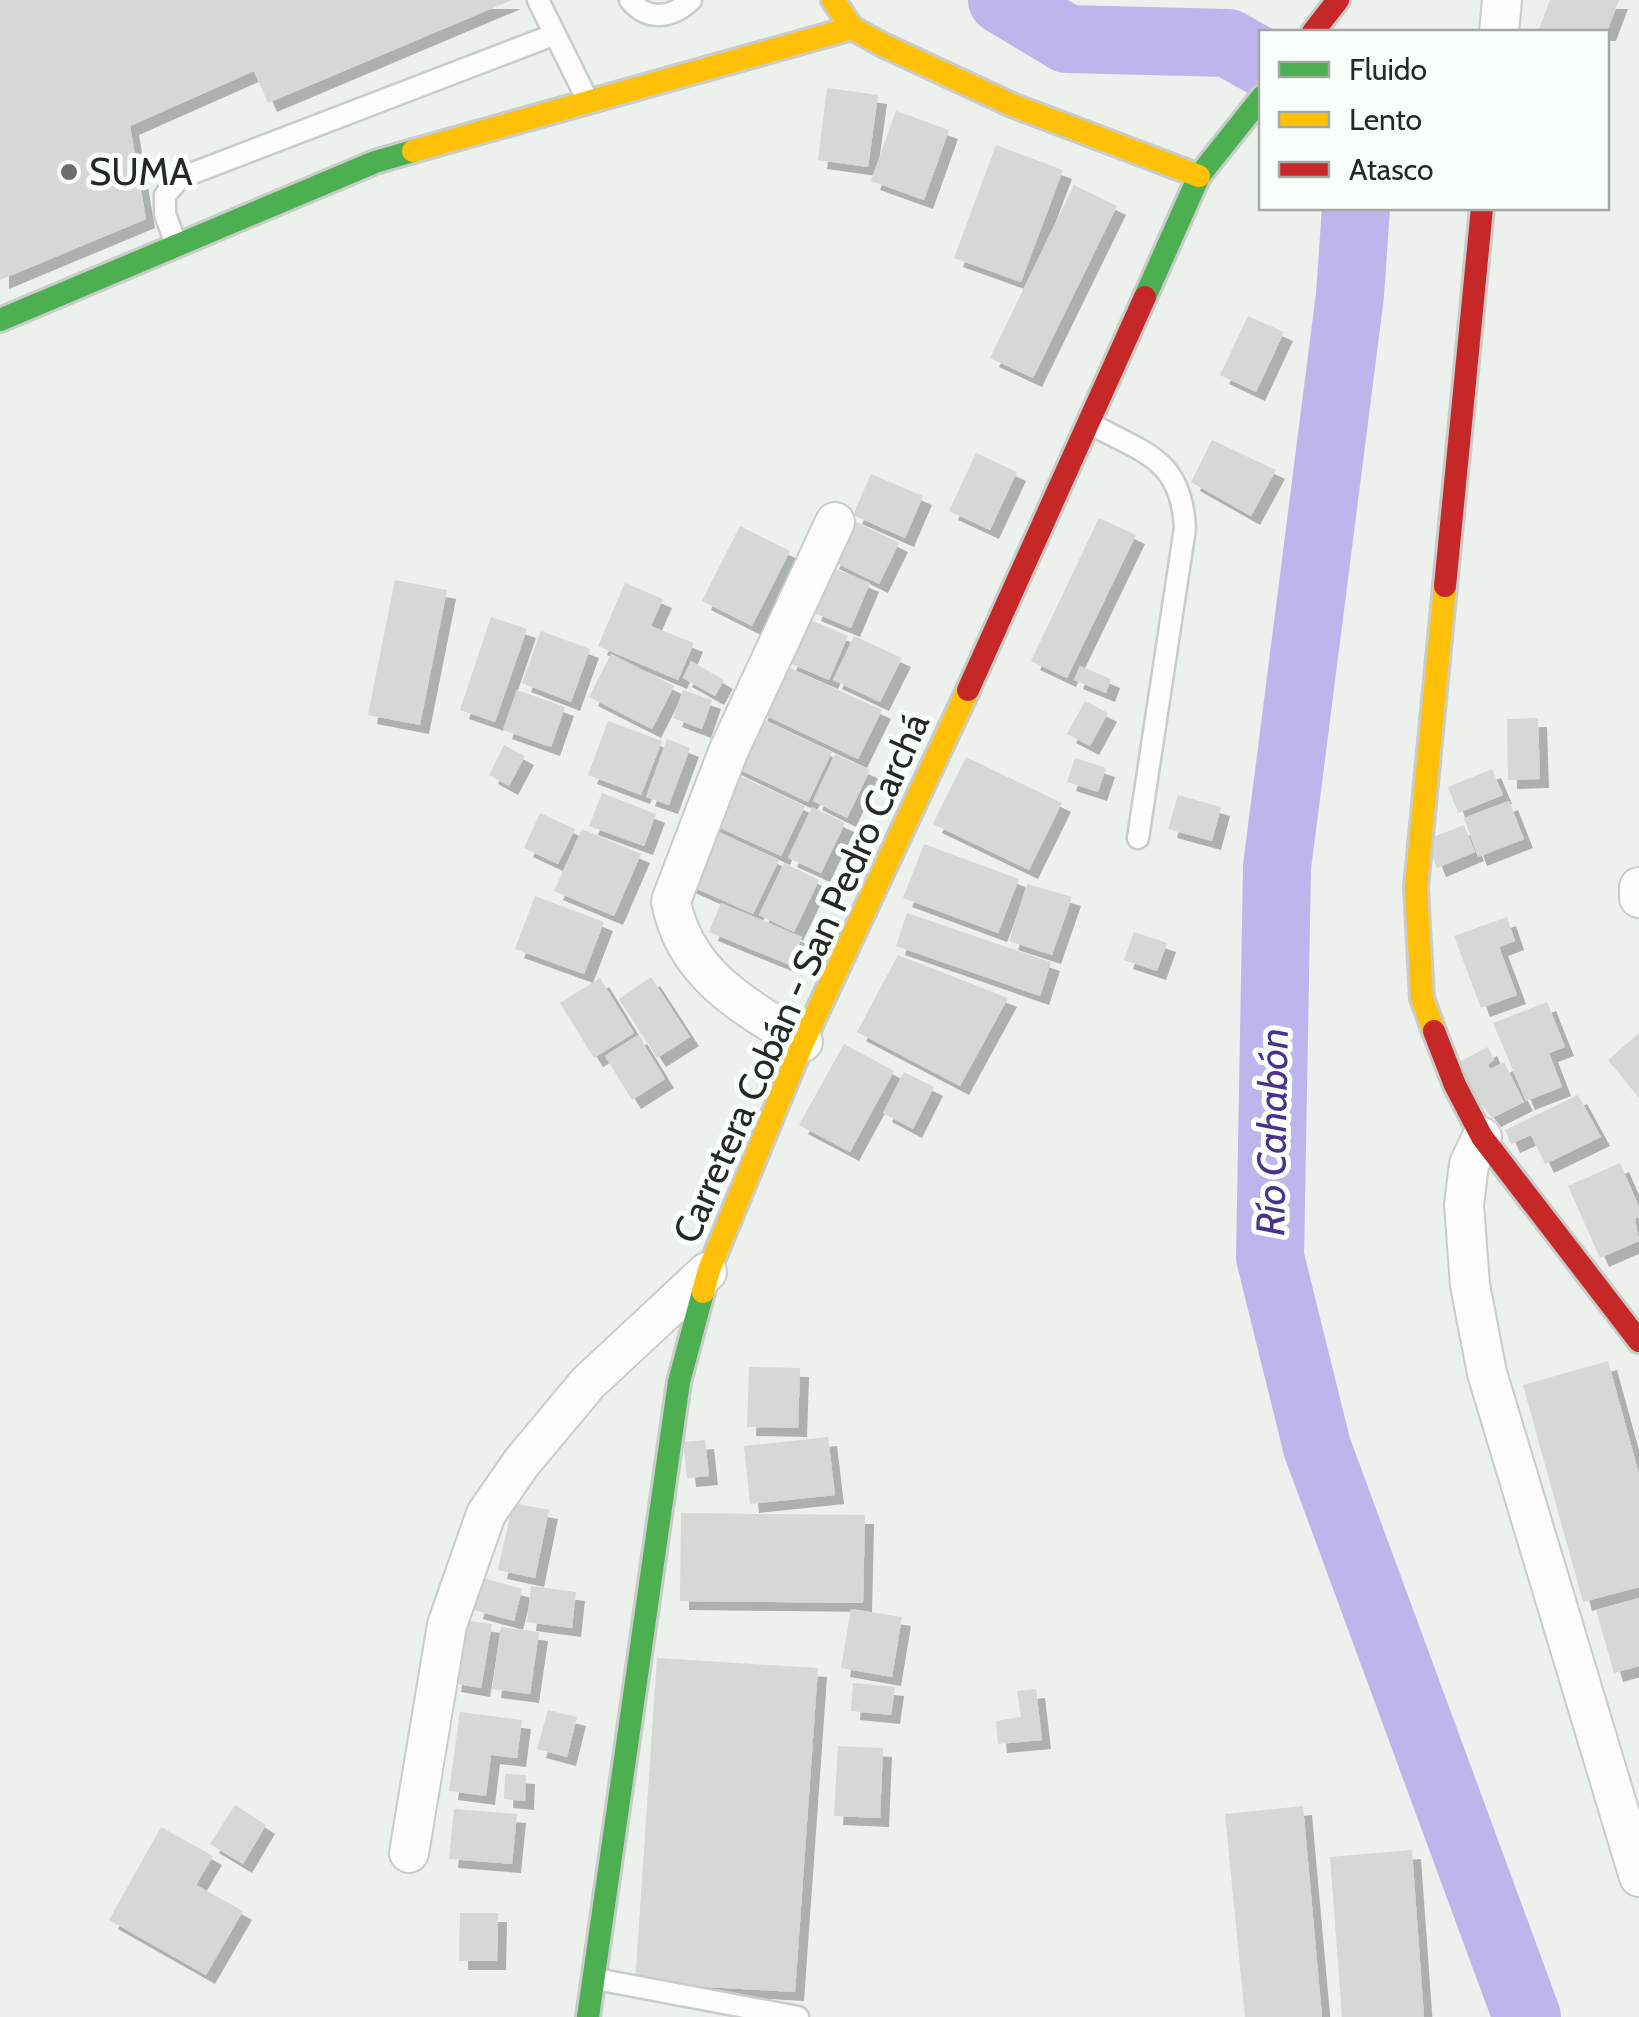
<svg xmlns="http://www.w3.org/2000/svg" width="1639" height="2017" font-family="Cabin,sans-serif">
	<defs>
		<filter id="shadow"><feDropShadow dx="9" dy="9" stdDeviation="0" flood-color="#0004"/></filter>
	</defs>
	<rect width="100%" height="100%" fill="#ecf1ed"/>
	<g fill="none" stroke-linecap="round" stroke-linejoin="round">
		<g stroke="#bdb6ed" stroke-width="68">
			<path d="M1002,0L1067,39L1228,43L1262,62"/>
			<path d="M1356,208L1350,295L1277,867L1270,1257L1317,1447L1527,2017"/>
		</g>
	</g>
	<g fill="#d5d8d5" filter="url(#shadow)">
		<path d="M0,0H512L268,103L254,71L130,126L146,219L0,280Z"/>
		<path d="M1550,0H1619L1607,32H1538Z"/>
		<path d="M827,88L878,95L868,167L818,160Z"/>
		<path d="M896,111L949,130L924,200L871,181Z"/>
		<path d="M996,145L1063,170L1021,282L954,258Z"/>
		<path d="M1074,185L1117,206L1033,378L990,358Z"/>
		<path d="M1248,316L1284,332L1256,392L1220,375Z"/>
		<path d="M1212,440L1276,470L1251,516L1191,482Z"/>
		<path d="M976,453L1017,472L990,530L949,511Z"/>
		<path d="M871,474L923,496L905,538L853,515Z"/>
		<path d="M1099,518L1136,535L1067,678L1031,661Z"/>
		<path d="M850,519L899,543L879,584L830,560Z"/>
		<path d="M740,526L790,551L752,626L702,601Z"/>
		<path d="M831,567L870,583L851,628L812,612Z"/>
		<path d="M395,580L447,590L420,725L368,715Z"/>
		<path d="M625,583L663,599L651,626L694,643L678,680L598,646Z"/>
		<path d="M491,617L527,629L495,722L460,710Z"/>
		<path d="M806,618L848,636L829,680L787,662Z"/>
		<path d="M541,631L590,649L571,702L522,683Z"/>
		<path d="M854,636L902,658L880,702L833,680Z"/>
		<path d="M611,654L674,686L652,729L589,697Z"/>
		<path d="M691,661L724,680L715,696L683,678Z"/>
		<path d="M781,664L882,710L858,759L758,712Z"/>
		<path d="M1080,666L1111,679L1106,693L1074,680Z"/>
		<path d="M517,690L565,707L551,747L503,730Z"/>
		<path d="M683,690L712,700L702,729L673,718Z"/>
		<path d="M1085,701L1108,713L1090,746L1067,734Z"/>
		<path d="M753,715L832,752L808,802L730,765Z"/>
		<path d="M1538,718L1540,779L1508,780L1507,719Z"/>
		<path d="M608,721L662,741L641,795L588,775Z"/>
		<path d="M667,739L690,748L669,805L646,797Z"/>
		<path d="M504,745L525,756L509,786L489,775Z"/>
		<path d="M835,754L870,770L847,818L813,801Z"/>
		<path d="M966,757L1062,803L1029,870L933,824Z"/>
		<path d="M1075,758L1106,768L1098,792L1067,782Z"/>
		<path d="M1492,769L1503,795L1458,813L1448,787Z"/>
		<path d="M727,770L805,806L781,856L703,820Z"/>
		<path d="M602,793L656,814L644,846L589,826Z"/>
		<path d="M1178,795L1221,807L1212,841L1168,829Z"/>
		<path d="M1509,801L1524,839L1478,857L1464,818Z"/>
		<path d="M812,807L845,823L821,873L788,858Z"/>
		<path d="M540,813L575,829L558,864L524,848Z"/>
		<path d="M1464,825L1475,852L1437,868L1426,840Z"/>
		<path d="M710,828L779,860L753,914L684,883Z"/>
		<path d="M582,829L641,854L614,916L554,891Z"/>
		<path d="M924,844L1019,879L998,933L903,898Z"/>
		<path d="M784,863L819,880L794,932L759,915Z"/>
		<path d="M1027,884L1072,897L1052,955L1009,941Z"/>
		<path d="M535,896L604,922L584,974L515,949Z"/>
		<path d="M721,903L802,937L790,965L709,932Z"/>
		<path d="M907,913L1051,962L1040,996L896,946Z"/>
		<path d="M1507,917L1515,941L1499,947L1517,995L1481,1008L1454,936Z"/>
		<path d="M1134,932L1167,943L1157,971L1124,960Z"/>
		<path d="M898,955L1008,998L960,1086L857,1032Z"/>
		<path d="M651,977L690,1037L657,1058L619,999Z"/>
		<path d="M600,978L634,1033L594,1058L560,1003Z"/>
		<path d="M1547,1002L1565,1047L1549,1053L1562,1087L1526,1101L1493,1023Z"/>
		<path d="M1639,1033V1098L1608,1060Z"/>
		<path d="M638,1035L665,1079L632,1100L605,1056Z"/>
		<path d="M844,1044L894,1071L850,1152L799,1125Z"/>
		<path d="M1488,1047L1494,1060L1488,1064L1490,1069L1504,1062L1524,1102L1492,1118L1451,1066Z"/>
		<path d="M904,1072L934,1087L913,1129L883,1113Z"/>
		<path d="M1578,1095L1601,1137L1545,1164L1531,1135L1511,1144L1505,1130Z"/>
		<path d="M1620,1163L1639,1207V1217L1635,1219L1639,1241L1600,1258L1568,1186Z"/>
		<path d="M1608,1361L1639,1474V1587L1583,1602L1523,1385Z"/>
		<path d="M749,1367L800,1368L798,1428L747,1427Z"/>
		<path d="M828,1437L835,1495L750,1504L744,1446Z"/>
		<path d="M705,1440L709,1476L687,1478L683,1442Z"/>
		<path d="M513,1503L549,1510L535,1578L498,1570Z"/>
		<path d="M681,1513L865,1515L863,1603L680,1601Z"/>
		<path d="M483,1578L522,1589L514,1621L474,1610Z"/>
		<path d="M531,1586L576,1592L572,1628L527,1622Z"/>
		<path d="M1639,1598V1666L1614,1673L1596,1610Z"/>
		<path d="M851,1609L902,1617L892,1677L841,1668Z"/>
		<path d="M463,1620L492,1624L481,1688L452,1683Z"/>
		<path d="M501,1627L539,1632L530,1694L492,1689Z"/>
		<path d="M657,1658L818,1668L795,1992L635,1983Z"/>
		<path d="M853,1683L895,1687L891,1715L851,1711Z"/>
		<path d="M1036,1689L1042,1740L998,1744L996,1721L1021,1717L1017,1691Z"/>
		<path d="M548,1710L577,1717L567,1757L537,1749Z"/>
		<path d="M460,1712L522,1720L517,1758L491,1755L486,1796L449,1791Z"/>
		<path d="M838,1746L883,1748L880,1818L834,1816Z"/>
		<path d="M505,1774L526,1775L525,1801L504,1799Z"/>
		<path d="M235,1805L266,1825L243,1864L210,1844Z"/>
		<path d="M1303,1806L1322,2017H1245L1225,1814Z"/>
		<path d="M454,1809L517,1814L512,1864L449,1859Z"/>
		<path d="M161,1827L213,1856L196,1885L243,1911L206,1975L109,1920Z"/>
		<path d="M1412,1850L1424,2017H1342L1330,1857Z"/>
		<path d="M460,1913H498L497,1961H459Z"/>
	</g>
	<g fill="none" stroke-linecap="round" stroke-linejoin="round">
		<defs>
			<g id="lane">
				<path d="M538,0L588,101"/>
				<path d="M630,0C648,22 672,18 691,0"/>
				<path d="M176,244L165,214V195L180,178L553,35"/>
				<path d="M1091,424C1145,454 1181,458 1185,528L1138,838"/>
				<path d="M596,1979L798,2017"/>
			</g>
			<g id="street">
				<path d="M1499,32L1502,0"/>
				<path d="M1639,887V898"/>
				<path d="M803,1042C745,1007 684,974 671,901L728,752L835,522"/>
				<path d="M1482,1137L1469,1164L1464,1205L1470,1285L1487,1373L1639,1877"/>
				<path d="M409,1853L447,1625L486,1514L522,1462L588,1383L707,1272"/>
			</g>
			<g id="fast">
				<path d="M1145,297L1199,176L1262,97"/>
				<path d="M0,320L375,162L413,151"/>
				<path d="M588,2017L679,1382L703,1292"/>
			</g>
			<g id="slow">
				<path d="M833,0L852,28L883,45L1012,105L1199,176"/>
				<path d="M413,151L852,28"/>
				<path d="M1434,1031L1422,998L1416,887L1445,586"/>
				<path d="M703,1292L709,1270L803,1042L968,690"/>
			</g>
			<g id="jam">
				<path d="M1313,32L1338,0"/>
				<path d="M1445,586L1482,208"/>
				<path d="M968,690L1145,297"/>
				<path d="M1434,1031L1455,1085L1482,1137L1639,1341"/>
			</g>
		</defs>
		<use href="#lane" stroke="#c9ccc9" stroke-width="25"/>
		<use href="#street" stroke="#c9ccc9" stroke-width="42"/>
		<use href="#fast" stroke="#c9ccc9" stroke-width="28"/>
		<use href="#slow" stroke="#c9ccc9" stroke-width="28"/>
		<use href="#jam" stroke="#c9ccc9" stroke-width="28"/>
		<use href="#lane" stroke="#fcfdfc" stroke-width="20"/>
		<use href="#street" stroke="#fcfdfc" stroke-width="38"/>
		<use href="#fast" stroke="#4caf50" stroke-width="22"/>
		<use href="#slow" stroke="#ffc107" stroke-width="22"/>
		<use href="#jam" stroke="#c62828" stroke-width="22"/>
	</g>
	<circle fill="#6b6e6b" stroke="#f9fffa" stroke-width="4" cx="69" cy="172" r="10"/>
	<g text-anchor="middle" stroke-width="10" stroke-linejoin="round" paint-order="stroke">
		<g font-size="38" fill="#252825" stroke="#f9fffa" text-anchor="start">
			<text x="89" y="185">SUMA</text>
		</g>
		<g font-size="38" fill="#252825" stroke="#f9fffa">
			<text transform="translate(801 978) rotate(-66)" y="13">Carretera Cobán - San Pedro Carchá</text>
		</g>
		<g font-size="40" font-style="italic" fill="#4b318e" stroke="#f9fffa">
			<text transform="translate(1272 1132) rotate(-89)" y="14">Río Cahabón</text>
		</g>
	</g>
	<rect x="1259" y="30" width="350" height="180" fill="#f9fffa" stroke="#a4a9a5" stroke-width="2.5"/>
	<rect x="1279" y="62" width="50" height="15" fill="#4caf50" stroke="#a4a9a5" stroke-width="2.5"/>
	<text x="1349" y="80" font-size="30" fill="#252825">Fluido</text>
	<rect x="1279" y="112" width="50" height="15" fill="#ffc107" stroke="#a4a9a5" stroke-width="2.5"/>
	<text x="1349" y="130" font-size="30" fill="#252825">Lento</text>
	<rect x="1279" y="162" width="50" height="15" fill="#c62828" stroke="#a4a9a5" stroke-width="2.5"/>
	<text x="1349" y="180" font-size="30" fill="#252825">Atasco</text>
</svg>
